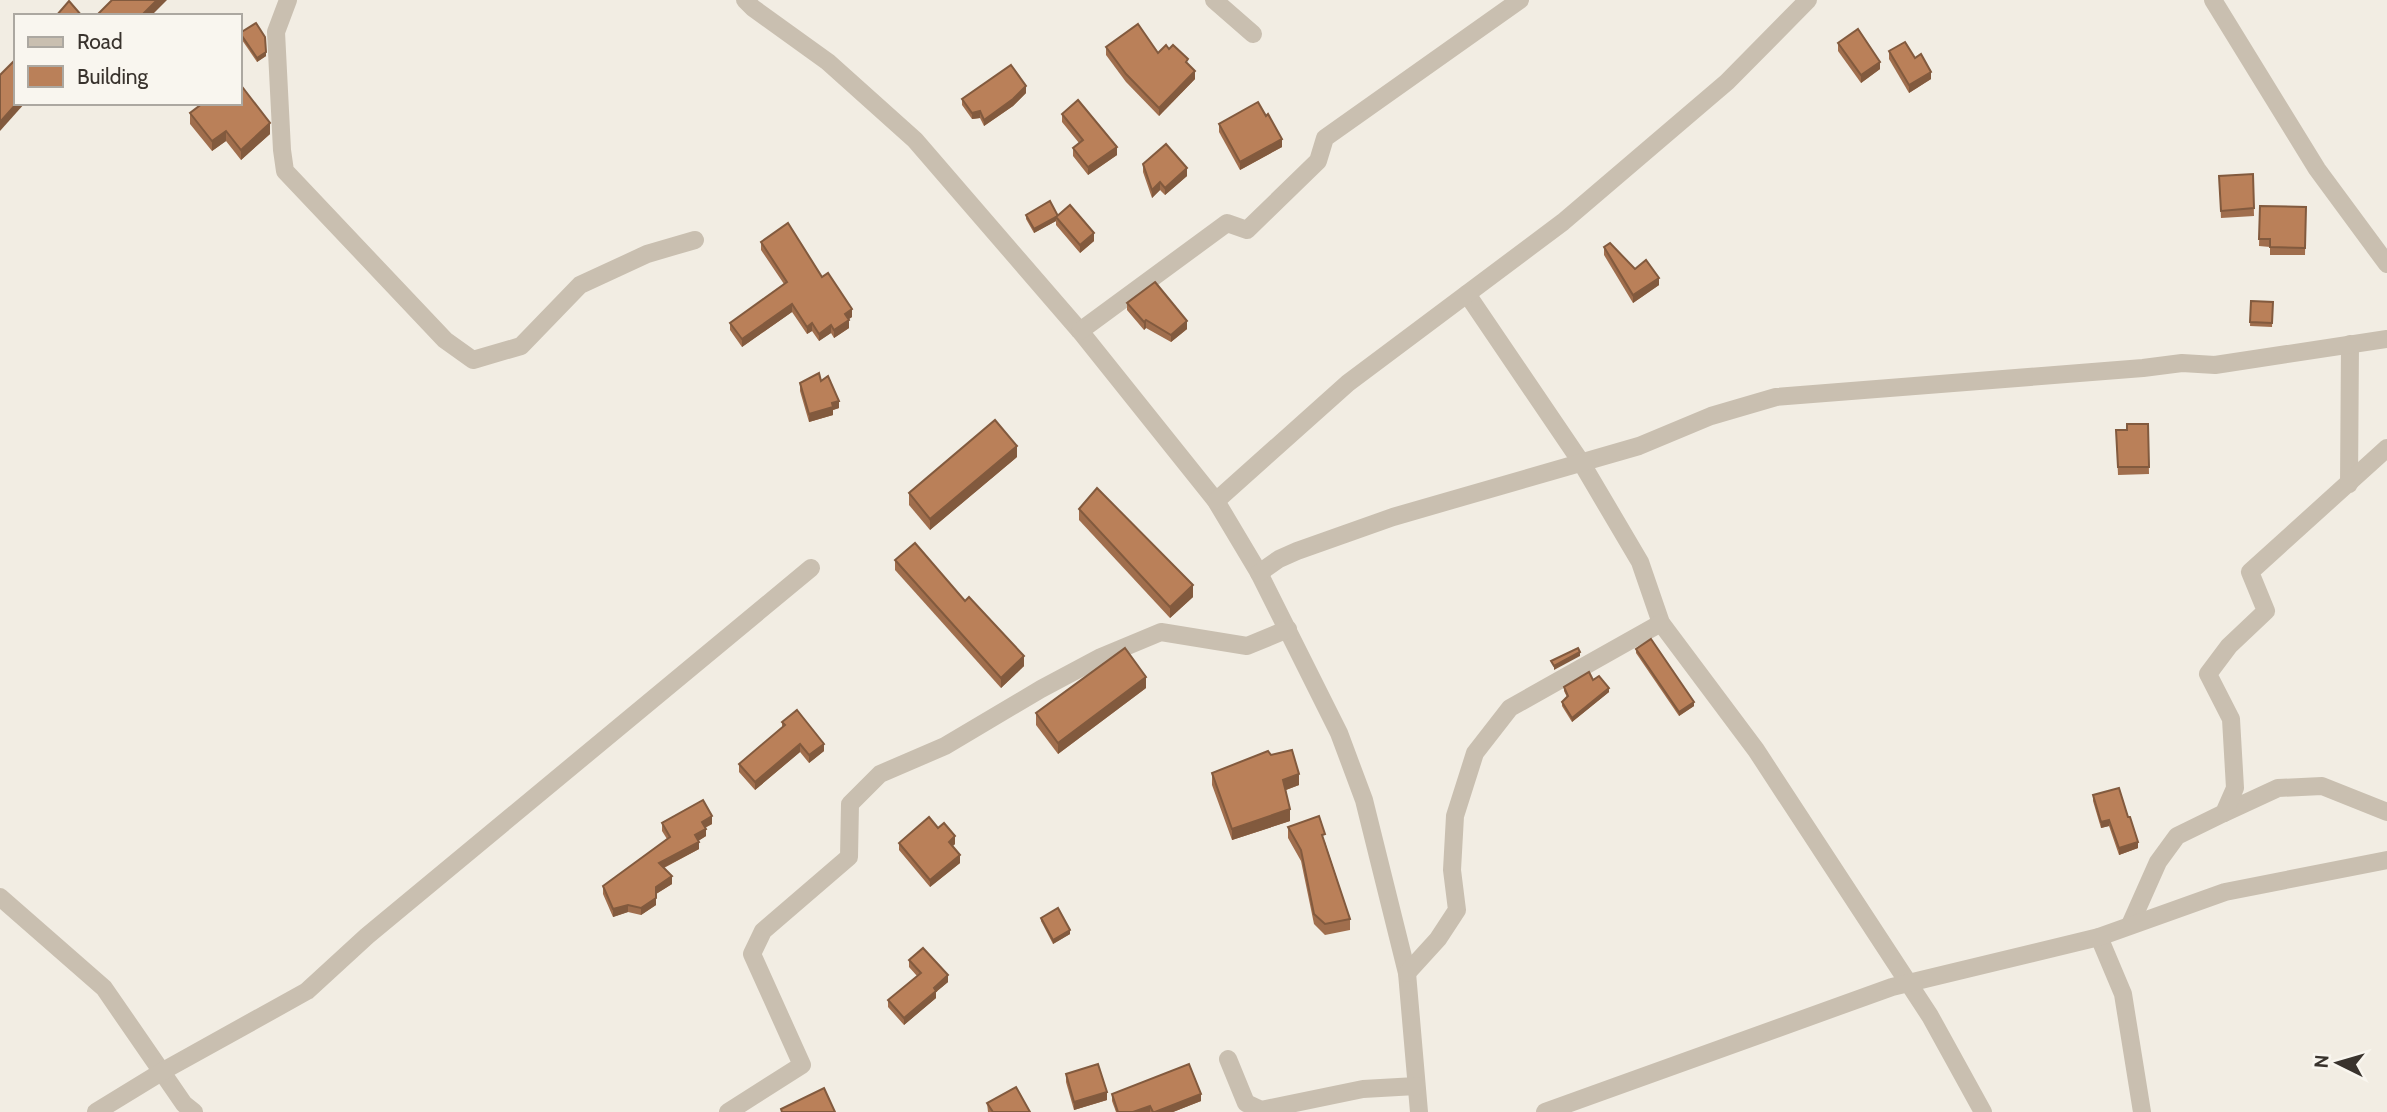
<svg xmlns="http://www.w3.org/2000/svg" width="2387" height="1112" font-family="Cabin,sans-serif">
	<rect width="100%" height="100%" fill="#f2ede3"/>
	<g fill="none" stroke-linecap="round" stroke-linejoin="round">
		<g stroke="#c9bfb0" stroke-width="18">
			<path d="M288,0L276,32L282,150L285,171L445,340L473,360L521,346L580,285L647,254L695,240"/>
			<path d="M745,0L753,8L828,62L915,140L1080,331L1216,501L1259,573L1339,733L1364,800L1407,973L1419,1112"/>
			<path d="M1214,0L1253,34"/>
			<path d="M2213,0L2317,169L2387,264"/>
			<path d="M1467,294L1581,462L1640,562L1661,623L1756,750L1930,1016L1983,1112"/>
			<path d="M1080,331L1227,223L1247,230L1318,161L1325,138L1520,0"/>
			<path d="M2349,484L2350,344"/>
			<path d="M1216,501L1348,383L1563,222L1727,82L1808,0"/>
			<path d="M1259,573L1279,559L1297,551L1393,517L1639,446L1711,416L1776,397L2143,368L2182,363L2215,365L2387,339"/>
			<path d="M2224,813L2278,788L2322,786L2387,812"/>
			<path d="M0,897L104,988L184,1104L194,1112"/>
			<path d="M2130,925L2158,862L2177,836L2224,813L2235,788L2231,719L2208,674L2229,646L2266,611L2250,572L2387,448"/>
			<path d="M2099,937L2123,994L2142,1112"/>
			<path d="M1407,973L1438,939L1457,910L1452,870L1455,816L1475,753L1510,708L1661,623"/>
			<path d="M1228,1059L1246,1103L1261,1110L1363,1089L1416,1086"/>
			<path d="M96,1112L163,1071L307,991L367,936L811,568"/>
			<path d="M728,1112L802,1065L752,954L763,931L849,857L850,804L880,774L945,746L1041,689L1101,657L1161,632L1247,646L1288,629"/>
			<path d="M1545,1112L1892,987L2099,937L2225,892L2387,860"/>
		</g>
	</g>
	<g fill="#a06e4d">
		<path d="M240,33L266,56L257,62L240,37Z"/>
		<path d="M1838,43L1880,69L1861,83L1838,51Z"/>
		<path d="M1106,47L1158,53L1188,64L1195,79L1159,116L1126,82L1106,55Z"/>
		<path d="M1889,51L1915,58L1931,79L1909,93L1889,59Z"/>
		<path d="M1026,93L1013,106L984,126L980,118L972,119L962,105V99Z"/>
		<path d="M190,113L270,134L241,160L226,141L212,151L190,124Z"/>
		<path d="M1062,114L1117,155L1088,175L1073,156V148L1079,143L1062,122Z"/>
		<path d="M1266,116L1282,147L1240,170L1219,132V124Z"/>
		<path d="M1143,164L1187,176L1165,195L1160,190L1152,198L1143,172Z"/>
		<path d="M2253,174L2254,216L2221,218L2219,176Z"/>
		<path d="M2260,206L2306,207L2305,255H2270V247L2259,246Z"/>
		<path d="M1026,215L1058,216L1094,241L1080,253L1056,225V221L1034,233L1026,219Z"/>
		<path d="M761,242L822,277L852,317L848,319L849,328L834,338L831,333L819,341L812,331L807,334L792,312L742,347L730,330V323L784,284L761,250Z"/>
		<path d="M1604,247L1659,285L1633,303L1604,255Z"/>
		<path d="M2251,301L2273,302L2272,327L2250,326Z"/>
		<path d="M1127,303L1187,329L1171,342L1146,328L1144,330L1127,310Z"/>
		<path d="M821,381L839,408L833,410V415L809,422L800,391V383Z"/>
		<path d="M2148,424L2149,474L2118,475L2116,430H2127Z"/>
		<path d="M1017,457L930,530L909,505V493Z"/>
		<path d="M1079,509L1193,597L1170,618L1079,520Z"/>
		<path d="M895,560L1024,666L1001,688L895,570Z"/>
		<path d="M1636,649L1694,706L1679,716L1636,653Z"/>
		<path d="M1593,680L1609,692L1572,722L1562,706V702L1567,697L1564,691V687Z"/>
		<path d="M1146,688L1058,754L1036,725V713Z"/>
		<path d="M782,722L824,751L809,763L800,752L755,790L739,772V764L782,727Z"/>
		<path d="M1271,755L1299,785L1286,790L1290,821L1232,840L1212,785V773Z"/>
		<path d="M2093,795L2128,817L2138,848L2119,855L2109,826L2101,828L2093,801Z"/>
		<path d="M662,823L712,824L705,828L706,836L698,841L699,849L664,868L672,884L656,894V905L641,915L628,912L613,917L603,894V886L667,839L662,831Z"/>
		<path d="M1288,827L1325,842L1350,919V930L1325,935L1314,924L1301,861L1288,838Z"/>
		<path d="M938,828L955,844L952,846L960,863L930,887L899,850V843Z"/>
		<path d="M1041,918L1070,934L1053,944L1041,921Z"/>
		<path d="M909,960L948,982L936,992V998L904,1025L888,1007V1000L917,976L909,967Z"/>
		<path d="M1066,1074L1107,1100L1074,1110L1066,1082Z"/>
		<path d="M1112,1094L1201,1101L1173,1112H1116L1112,1101Z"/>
		<path d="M987,1103L1030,1112H988Z"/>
	</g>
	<g fill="#825a3e">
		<path d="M157,0H167L151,16H141Z"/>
		<path d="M266,52V56L257,62V58Z"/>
		<path d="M1880,62V69L1861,83V75Z"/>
		<path d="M1195,71V79L1159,116V108Z"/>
		<path d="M1931,72V79L1909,93V85Z"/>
		<path d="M1026,86V93L1013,106L984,126V120Z"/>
		<path d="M17,103H25L0,131V122Z"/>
		<path d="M980,111V118L972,119V113Z"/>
		<path d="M270,123V134L241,160V150Z"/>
		<path d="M226,131V141L212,151V141Z"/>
		<path d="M1282,139V147L1240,170V162Z"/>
		<path d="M1117,147V155L1088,175V167Z"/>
		<path d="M1187,168V176L1165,195V188Z"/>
		<path d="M1160,182V190L1152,198V190Z"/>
		<path d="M1056,217V221L1034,233V229Z"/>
		<path d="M1094,233V241L1080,253V245Z"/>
		<path d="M1659,278V285L1633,303V295Z"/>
		<path d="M792,304V312L742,347V339Z"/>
		<path d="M852,309V317L845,322V314Z"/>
		<path d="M849,320V328L834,338V330Z"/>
		<path d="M1146,320V328L1144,330V322Z"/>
		<path d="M1187,321V329L1171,342V335Z"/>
		<path d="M812,323V331L807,334V327Z"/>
		<path d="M831,325V333L819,341V334Z"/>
		<path d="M839,401V408L833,410V415L809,422V414L832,403Z"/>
		<path d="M1017,446V457L930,530V519Z"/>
		<path d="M1193,585V597L1170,618V607Z"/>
		<path d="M1580,652V656L1554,670V666Z"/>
		<path d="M1024,656V666L1001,688V678Z"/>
		<path d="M1146,677V688L1058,754V743Z"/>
		<path d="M1609,688V692L1572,722V718Z"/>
		<path d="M1694,702V706L1679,716V712Z"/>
		<path d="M800,744V752L755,790V782Z"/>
		<path d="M824,744V751L809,763V755Z"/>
		<path d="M1299,774V785L1283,791V780Z"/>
		<path d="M1290,809V821L1232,840V829Z"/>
		<path d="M712,816V824L702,829V822Z"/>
		<path d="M2109,820V826L2101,828V822Z"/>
		<path d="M706,829V836L695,843V835Z"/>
		<path d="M955,836V844L949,850V842Z"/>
		<path d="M699,842V849L659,870V863Z"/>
		<path d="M2138,842V848L2119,855V848Z"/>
		<path d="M960,855V863L930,887V880Z"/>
		<path d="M672,876V884L656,894V905L641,915V908L656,887Z"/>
		<path d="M628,905V912L613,917V909Z"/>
		<path d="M1070,930V934L1053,944V940Z"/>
		<path d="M948,975V982L936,992V998L904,1025V1018L934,988Z"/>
		<path d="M1107,1092V1100L1074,1110V1102Z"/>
		<path d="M1201,1094V1101L1173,1112H1155Z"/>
		<path d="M1150,1106V1112H1133Z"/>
	</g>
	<g fill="#ba8059" stroke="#825a3e" stroke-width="2">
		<path d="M112,0H157L141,16H96Z"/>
		<path d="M69,1L82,16H56Z"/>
		<path d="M256,23L265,37L266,52L257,58L240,33Z"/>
		<path d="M1138,24L1158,53L1166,45L1169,49L1173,45L1188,59L1186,62L1195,71L1159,108L1126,74L1106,47Z"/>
		<path d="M1858,29L1880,62L1861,75L1838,43Z"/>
		<path d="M1905,42L1915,58L1921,54L1931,72L1909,85L1889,51Z"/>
		<path d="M16,59V103H17L0,122V75Z"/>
		<path d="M1011,65L1026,86L1013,99L984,120L980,111L972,113L962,99Z"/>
		<path d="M240,84L270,123L241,150L226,131L212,141L190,113L203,103H240Z"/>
		<path d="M1078,100L1117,147L1088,167L1073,148L1083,140L1062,114Z"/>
		<path d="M1258,102L1266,116L1268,114L1282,139L1240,162L1219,124Z"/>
		<path d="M1166,144L1187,168L1165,188L1160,182L1152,190L1143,164Z"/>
		<path d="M2253,174L2254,208L2221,211L2219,176Z"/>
		<path d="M1050,201L1058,216L1034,229L1026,215Z"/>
		<path d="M1070,205L1094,233L1080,245L1056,217Z"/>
		<path d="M2260,206L2306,207L2305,248L2270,247V239H2259Z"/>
		<path d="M788,223L822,277L828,273L852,309L845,314L849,320L834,330L831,325L819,334L812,323L807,327L792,304L742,339L730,323L787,282L761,242Z"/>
		<path d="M1610,243L1635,269L1646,260L1659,278L1633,295L1604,247Z"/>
		<path d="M1155,282L1187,321L1171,335L1146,320L1144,322L1127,303Z"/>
		<path d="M2251,301L2273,302L2272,323L2250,322Z"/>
		<path d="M819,373L821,381L828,376L839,401L832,403L833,407L809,414L800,383Z"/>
		<path d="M995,420L1017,446L930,519L909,493Z"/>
		<path d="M2127,424H2148L2149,467H2118L2116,430H2127Z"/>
		<path d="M1097,488L1193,585L1170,607L1079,509Z"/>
		<path d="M915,543L965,601L969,597L1024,656L1001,678L895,560Z"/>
		<path d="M1651,639L1694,702L1679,712L1636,649Z"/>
		<path d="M1125,648L1146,677L1058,743L1036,713Z"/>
		<path d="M1578,648L1580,652L1554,666L1551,661Z"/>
		<path d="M1589,672L1593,680L1599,676L1609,688L1572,718L1562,702L1568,696L1564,687Z"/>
		<path d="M797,710L824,744L809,755L800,744L755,782L739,764L785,725L782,722Z"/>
		<path d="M1292,750L1299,774L1283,780L1290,809L1232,829L1212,773L1268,751L1271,755Z"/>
		<path d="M2119,788L2128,817H2130L2138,842L2119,848L2109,820L2101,822L2093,795Z"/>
		<path d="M703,800L712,816L702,822L706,829L695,835L699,842L659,863L672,876L656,887V898L641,908L628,905L613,909L603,886L670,837L662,823Z"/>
		<path d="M1319,816L1325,834L1322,835L1350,919L1325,924L1314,914L1301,850L1288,827Z"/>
		<path d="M929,817L938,828L944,823L955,836L949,842L960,855L930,880L899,843Z"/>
		<path d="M1058,908L1070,930L1053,940L1041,918Z"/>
		<path d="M923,948L948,975L934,988L936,991L904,1018L888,1000L921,973L909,960Z"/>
		<path d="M1098,1064L1107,1092L1074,1102L1066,1074Z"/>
		<path d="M1189,1064L1201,1094L1155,1112H1153L1150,1106L1133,1112H1118L1112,1094Z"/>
		<path d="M1016,1087L1030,1112H993L987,1103Z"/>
		<path d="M824,1088L835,1112H782L781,1109Z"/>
	</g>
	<rect x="14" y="14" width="228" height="91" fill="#f9f6ef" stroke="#aca8a1" stroke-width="2"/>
	<rect x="28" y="37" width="35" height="10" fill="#c9bfb0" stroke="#aca8a1" stroke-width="2"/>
	<text x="77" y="49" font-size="21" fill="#39332d">Road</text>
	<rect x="28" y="66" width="35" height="21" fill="#ba8059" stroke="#aca8a1" stroke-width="2"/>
	<text x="77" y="84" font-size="21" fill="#39332d">Building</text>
	<g transform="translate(2338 1063) rotate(275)" stroke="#f9f6ef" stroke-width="5" paint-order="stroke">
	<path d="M0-5L12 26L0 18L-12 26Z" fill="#39332d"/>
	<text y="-10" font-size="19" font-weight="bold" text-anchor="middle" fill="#39332d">N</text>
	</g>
</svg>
